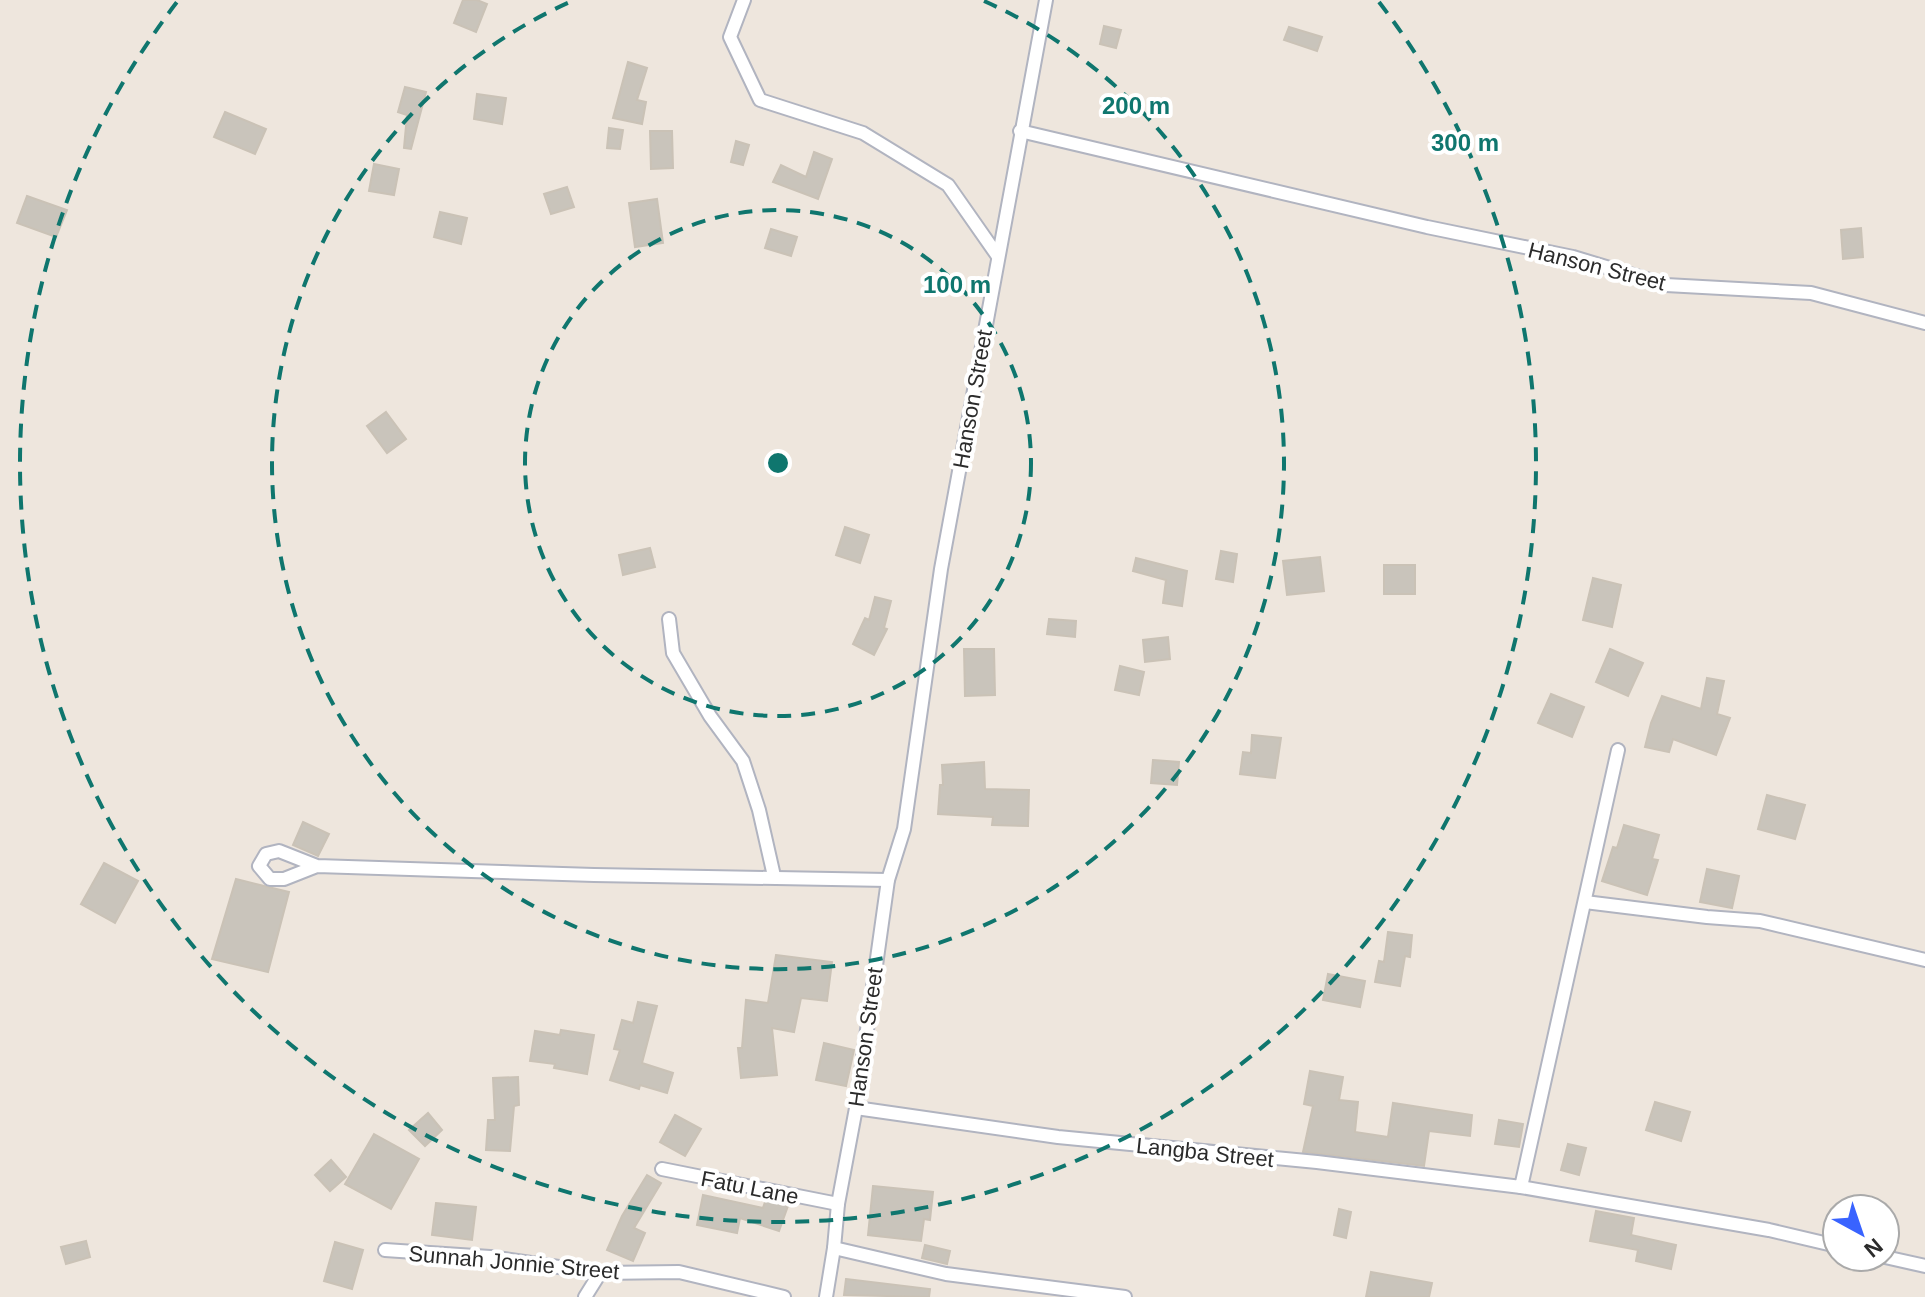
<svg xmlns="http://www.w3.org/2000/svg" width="1925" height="1297" font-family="Arial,sans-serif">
	<rect width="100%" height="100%" fill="#eee6dd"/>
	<g fill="#c9c4bb" stroke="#cac2b6" stroke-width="2">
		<path d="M463,0H477L487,4L476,32L454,23Z"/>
		<path d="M1104,26L1121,30L1116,48L1100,44Z"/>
		<path d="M1289,27L1322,37L1317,51L1284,40Z"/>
		<path d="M628,62L647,68L637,100L646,102L642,124L613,118Z"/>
		<path d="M405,87L426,92L411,149L404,148L407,115L398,112Z"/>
		<path d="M477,94L506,98L502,124L474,119Z"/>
		<path d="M225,112L266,129L255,154L214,137Z"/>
		<path d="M609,128L623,130L620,149L607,148Z"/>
		<path d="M650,131H672L673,168L651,169Z"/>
		<path d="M736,141L749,145L743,165L731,162Z"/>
		<path d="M814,152L832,159L818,199L773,182L781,165L806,177Z"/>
		<path d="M374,164L399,169L394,195L369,191Z"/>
		<path d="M567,187L574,207L551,214L544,194Z"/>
		<path d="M27,196L67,210L56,237L17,223Z"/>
		<path d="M657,199L663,243L635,247L629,203Z"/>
		<path d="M440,212L467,218L461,244L434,237Z"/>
		<path d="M1861,228L1863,257L1843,259L1841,230Z"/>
		<path d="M771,229L797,237L791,256L765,248Z"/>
		<path d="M386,412L406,439L387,453L367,426Z"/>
		<path d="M845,527L869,535L860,563L836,555Z"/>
		<path d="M650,548L655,567L623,575L619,555Z"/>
		<path d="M1221,551L1237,554L1233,582L1216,579Z"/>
		<path d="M1320,557L1324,591L1287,595L1283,561Z"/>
		<path d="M1136,558L1187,571L1182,606L1163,603L1166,580L1133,571Z"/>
		<rect x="1384" y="565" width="31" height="29"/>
		<path d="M1593,578L1621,585L1612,627L1583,620Z"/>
		<path d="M875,597L891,601L884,628L887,629L874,655L853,644L865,618L869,620Z"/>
		<path d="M1049,619L1076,621L1075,637L1047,634Z"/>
		<path d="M1168,637L1170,659L1145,662L1143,640Z"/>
		<path d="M964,649H994L995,695L965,696Z"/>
		<path d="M1610,649L1643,663L1628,696L1596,682Z"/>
		<path d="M1120,666L1144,672L1139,695L1115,690Z"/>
		<path d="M1707,678L1724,681L1717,714L1730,718L1716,755L1673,739L1669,752L1645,747L1651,723L1662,696L1701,709Z"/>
		<path d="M1551,694L1584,707L1572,737L1538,723Z"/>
		<path d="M1252,735L1281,738L1275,778L1240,774L1243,752L1251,753Z"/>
		<path d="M1153,760L1179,762L1177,785L1151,783Z"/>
		<path d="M984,762L985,789L1029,790L1028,826L992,825L993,817L938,814L940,785H943L942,765Z"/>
		<path d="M1767,795L1805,805L1795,839L1758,829Z"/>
		<path d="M303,822L329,834L318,856L293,845Z"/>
		<path d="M1624,825L1659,835L1652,859L1658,860L1647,895L1602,881L1613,847L1617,848Z"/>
		<path d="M104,863L138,881L115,923L81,904Z"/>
		<path d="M1707,869L1739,876L1732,908L1700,902Z"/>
		<path d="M236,879L289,892L268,972L212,959Z"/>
		<path d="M1388,932L1412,935L1410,957L1405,956L1400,986L1375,982L1379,961L1384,962Z"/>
		<path d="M776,955L832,962L827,1001L801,998L794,1032L772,1028L777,1075L741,1078L738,1048H742L746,1000L768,1003Z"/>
		<path d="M1328,974L1365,981L1360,1007L1323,1000Z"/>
		<path d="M638,1002L657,1006L642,1063L673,1073L667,1093L640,1085L639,1089L610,1080L620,1050L614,1049L622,1020L633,1023Z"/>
		<path d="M561,1030L594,1035L587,1074L554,1068L555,1064L530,1061L535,1031L560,1035Z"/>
		<path d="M824,1043L854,1050L846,1086L816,1080Z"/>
		<path d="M1310,1071L1343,1077L1339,1100L1358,1102L1355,1132L1388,1137L1393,1103L1472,1115L1470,1136L1429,1131L1424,1166L1303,1152L1313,1106L1304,1104Z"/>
		<path d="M518,1077L519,1105L514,1106L510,1151L486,1150L488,1120H495L493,1078Z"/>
		<path d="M1655,1102L1690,1112L1681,1141L1646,1130Z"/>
		<path d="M428,1113L442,1130L425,1146L409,1130Z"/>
		<path d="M675,1115L701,1129L685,1156L660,1142Z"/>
		<path d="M1499,1120L1523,1124L1519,1147L1495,1144Z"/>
		<path d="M374,1134L419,1159L391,1209L345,1184Z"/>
		<path d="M1568,1144L1586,1148L1579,1175L1561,1170Z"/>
		<path d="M331,1160L346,1177L330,1191L315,1175Z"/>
		<path d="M647,1175L661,1183L634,1228L645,1233L633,1261L607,1250L622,1216Z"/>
		<path d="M873,1186L933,1192L930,1220L924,1219L921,1241L868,1235Z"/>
		<path d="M703,1195L763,1208L766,1199L788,1206L779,1231L740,1218L737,1233L697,1225Z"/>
		<path d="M436,1203L476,1207L472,1240L432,1235Z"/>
		<path d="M1339,1209L1351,1212L1346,1238L1334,1235Z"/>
		<path d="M1596,1211L1634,1218L1631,1235L1676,1245L1671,1269L1636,1261L1638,1250L1590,1241Z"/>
		<path d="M86,1241L90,1257L66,1264L61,1247Z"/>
		<path d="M335,1242L363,1250L352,1289L324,1281Z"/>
		<path d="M925,1245L950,1251L947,1264L922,1258Z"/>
		<path d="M1371,1272L1432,1283L1429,1297H1366Z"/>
		<path d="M846,1279L930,1289L929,1297L844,1295Z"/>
	</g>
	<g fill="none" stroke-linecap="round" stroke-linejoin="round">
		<defs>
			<g id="minor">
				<path d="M744,0L730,37L760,100L863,133L948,185L997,255"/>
				<path d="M1020,131L1427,227L1573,257L1666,285L1811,293L1925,323"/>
				<path d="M669,619L673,653L710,716L743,761L759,810L774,876"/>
				<path d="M317,866L284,879H270L259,866L266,854L279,851L317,866L594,875L888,880"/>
				<path d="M1585,902L1707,917L1760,921L1925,960"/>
				<path d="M856,1108L1058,1137L1317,1162L1521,1187L1618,750"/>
				<path d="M662,1169L838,1204"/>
				<path d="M1521,1187L1769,1230L1837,1246"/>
				<path d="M834,1248L946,1274L1125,1297"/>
				<path d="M385,1250L490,1257L600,1273L679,1272L784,1297"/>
				<path d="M1885,1257L1925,1266"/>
				<path d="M585,1297L600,1273"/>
				<path d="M826,1297L834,1248L838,1204L856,1108L888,880L904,829L941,569L1046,0"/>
			</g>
		</defs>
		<use href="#minor" stroke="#b1b4c0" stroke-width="16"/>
		<use href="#minor" stroke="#fff" stroke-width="12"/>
	</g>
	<g fill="none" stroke="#0f766e" stroke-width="4" stroke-dasharray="14 10">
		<circle cx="778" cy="463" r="253"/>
		<path d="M984 1A506 506 0 1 1 572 1"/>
		<path d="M1379 2A758 758 0 1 1 177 2"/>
	</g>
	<g text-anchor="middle" stroke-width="8" stroke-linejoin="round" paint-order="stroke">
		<g font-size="22" fill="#2b2b2b" stroke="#fff">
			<text transform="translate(1597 266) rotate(14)" y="8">Hanson Street</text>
			<text transform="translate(972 399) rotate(-80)" y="8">Hanson Street</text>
			<text transform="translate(865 1037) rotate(-82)" y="8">Hanson Street</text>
			<text transform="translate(1205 1152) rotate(6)" y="8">Langba Street</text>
			<text transform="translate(750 1187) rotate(11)" y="8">Fatu Lane</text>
			<text transform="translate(514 1262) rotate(5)" y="8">Sunnah Jonnie Street</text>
		</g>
	</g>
	<circle cx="778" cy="463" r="12" fill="#0f766e" stroke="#fff" stroke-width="4"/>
	<g font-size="24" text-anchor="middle" font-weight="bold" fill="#0f766e" stroke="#fff" stroke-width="8" stroke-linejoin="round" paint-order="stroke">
		<text x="1136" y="114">200 m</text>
		<text x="1465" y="151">300 m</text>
		<text x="957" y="293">100 m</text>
	</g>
	<g transform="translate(1861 1233) rotate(140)"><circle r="38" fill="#ffffff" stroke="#aaaaaa" stroke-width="2"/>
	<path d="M0-6L14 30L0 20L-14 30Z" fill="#3963ff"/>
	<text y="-12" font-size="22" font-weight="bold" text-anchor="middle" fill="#2b2b2b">N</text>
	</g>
</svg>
